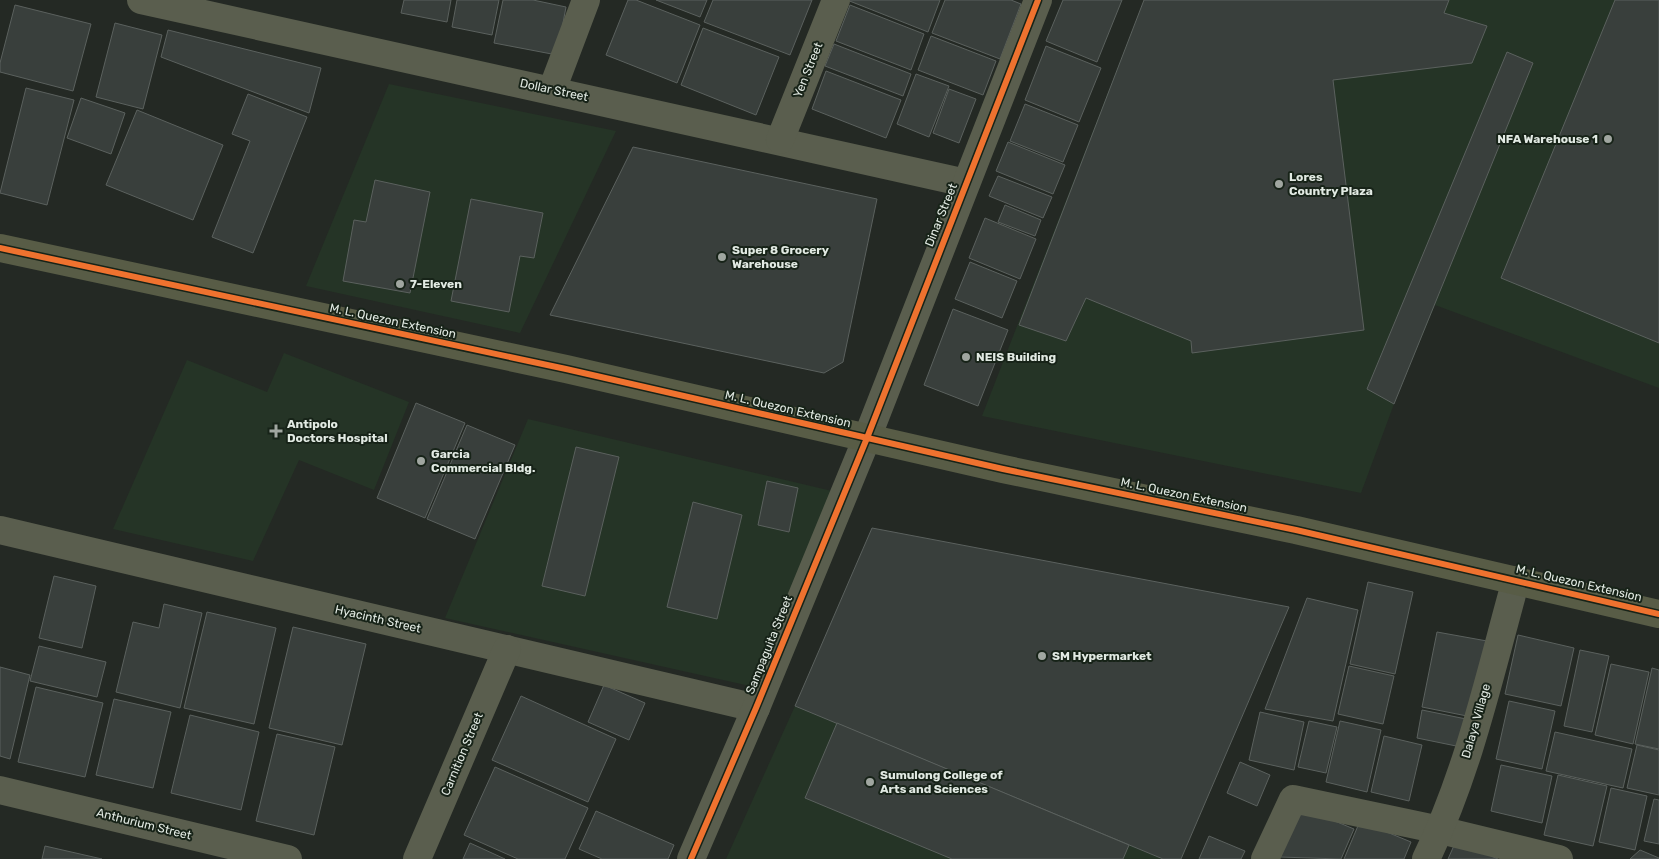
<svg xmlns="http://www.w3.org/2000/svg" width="1659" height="859" font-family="Rubik,sans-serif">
	<rect width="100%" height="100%" fill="#242924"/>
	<g fill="#253426">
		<path d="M1144,0H1659V388L1435,305L1394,404L1361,493L982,416Z"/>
		<path d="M389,84L616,131L520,333L306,286Z"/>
		<path d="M284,353L409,402L374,490L299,460L253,561L113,529L187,360L267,392Z"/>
		<path d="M528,419L832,491L750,686L445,618Z"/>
		<path d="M795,706L1163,859H726Z"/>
	</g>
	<g fill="#393f3c" stroke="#5b615e">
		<path d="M404,0H451L447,22L401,13Z"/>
		<path d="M457,0H499L492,35L452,27Z"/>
		<path d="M503,0H533L566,7L557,55L494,43Z"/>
		<path d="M628,0H636L700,25L677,83L606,55Z"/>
		<path d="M656,0H707L700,17Z"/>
		<path d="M713,0H812L790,55L704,22Z"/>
		<path d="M847,0H940L928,32Z"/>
		<path d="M945,0H1011L1021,4L1000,59L932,33Z"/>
		<path d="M1063,0H1122L1097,62L1046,41Z"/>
		<path d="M1144,0H1449L1444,13L1487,26L1472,63L1333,80L1364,330L1192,353L1191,341L1086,298L1066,341L1019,325Z"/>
		<path d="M1615,0H1659V343L1501,278Z"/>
		<path d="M15,5L91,24L73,91L0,72V63Z"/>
		<path d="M850,5L924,34L911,70L836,41Z"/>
		<path d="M115,23L162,35L143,109L96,97Z"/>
		<path d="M703,28L779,57L756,115L681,85Z"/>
		<path d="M168,30L321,68L309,113L161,57Z"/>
		<path d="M931,36L996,61L983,95L918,70Z"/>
		<path d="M834,44L911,74L903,96L825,66Z"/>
		<path d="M1046,46L1101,68L1079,122L1025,100Z"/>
		<path d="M1507,52L1533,63L1394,404L1367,389Z"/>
		<path d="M826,71L901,100L886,138L812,109Z"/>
		<path d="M916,74L949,86L929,137L897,124Z"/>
		<path d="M26,88L74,100L47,205L0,193Z"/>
		<path d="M949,89L976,99L959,143L933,133Z"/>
		<path d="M248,94L307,117L253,253L212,237L250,141L232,134Z"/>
		<path d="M81,98L125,113L111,154L67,138Z"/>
		<path d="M1025,104L1078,125L1063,162L1010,141Z"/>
		<path d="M137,110L223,145L193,220L106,185Z"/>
		<path d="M1008,142L1065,165L1053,194L996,171Z"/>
		<path d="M633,147L877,199L843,362L824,373L550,315Z"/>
		<path d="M998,176L1052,197L1043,218L989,196Z"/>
		<path d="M375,180L430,192L410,293L343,281L354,220L366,222Z"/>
		<path d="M471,199L543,213L534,258L520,256L509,312L451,301Z"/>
		<path d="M1005,205L1041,220L1035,236L998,222Z"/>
		<path d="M985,218L1036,239L1020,279L969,258Z"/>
		<path d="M970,262L1017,281L1002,318L955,299Z"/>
		<path d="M953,309L1008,330L978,406L924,385Z"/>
		<path d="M416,403L465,423L425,518L377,498Z"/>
		<path d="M467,425L515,445L475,539L427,519Z"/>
		<path d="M576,447L619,457L585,596L542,586Z"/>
		<path d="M767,481L798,488L789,532L758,525Z"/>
		<path d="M693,502L742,515L717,619L667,607Z"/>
		<path d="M872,528L1289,607L1181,859H1163L795,706Z"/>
		<path d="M54,576L96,586L82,648L39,638Z"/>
		<path d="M1368,582L1413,592L1395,674L1350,664Z"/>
		<path d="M1307,598L1358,610L1333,721L1265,709Z"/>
		<path d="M164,604L202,613L180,708L116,692L133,622L159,628Z"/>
		<path d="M207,612L276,628L254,724L184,708Z"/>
		<path d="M293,627L366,644L342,745L269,728Z"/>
		<path d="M1437,632L1487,641L1472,717L1422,707Z"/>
		<path d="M1518,635L1574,648L1561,706L1505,694Z"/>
		<path d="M39,646L106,662L97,697L30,681Z"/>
		<path d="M1580,650L1609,656L1592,732L1564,726Z"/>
		<path d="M1611,664L1649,672L1633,744L1595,735Z"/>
		<path d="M1349,666L1394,676L1383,724L1338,714Z"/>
		<path d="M0,667L30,675L10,759L0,756Z"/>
		<path d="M1652,668L1659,670V749L1635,744Z"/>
		<path d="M604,685L645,703L629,740L588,722Z"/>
		<path d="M36,687L103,703L85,777L18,762Z"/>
		<path d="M521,696L616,739L588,802L492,760Z"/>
		<path d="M114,699L171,712L153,788L96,775Z"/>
		<path d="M1509,701L1555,711L1542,769L1496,759Z"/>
		<path d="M1422,710L1471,720L1466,748L1417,738Z"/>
		<path d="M1260,712L1304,722L1294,770L1249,760Z"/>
		<path d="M190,715L259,732L241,810L171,793Z"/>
		<path d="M1309,721L1337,727L1326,773L1298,767Z"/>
		<path d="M1340,721L1381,730L1367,792L1326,782Z"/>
		<path d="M837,723L1129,845L1123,859H952L805,798Z"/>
		<path d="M1555,732L1632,749L1623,788L1546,771Z"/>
		<path d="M277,734L335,747L314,835L256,821Z"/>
		<path d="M1384,736L1422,745L1409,801L1371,792Z"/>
		<path d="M1637,745L1659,750V795L1627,788Z"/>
		<path d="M1240,762L1270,775L1257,806L1227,793Z"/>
		<path d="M1501,765L1552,776L1542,823L1491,811Z"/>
		<path d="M495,767L588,808L565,859H518L464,835Z"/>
		<path d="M1558,775L1607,786L1593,846L1544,835Z"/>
		<path d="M1611,788L1647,796L1635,850L1599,842Z"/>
		<path d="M1654,799L1659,800V844L1644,841Z"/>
		<path d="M1301,807L1354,829L1341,859L1279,857Z"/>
		<path d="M596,811L674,845L668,859H602L579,849Z"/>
		<path d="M1360,821L1411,842L1404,859H1344Z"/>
		<path d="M1209,836L1245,851L1241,859H1199Z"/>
		<path d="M1456,841L1498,859H1448Z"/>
		<path d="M470,843L505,859H463Z"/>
		<path d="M45,846L102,859H42Z"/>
		<path d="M1640,850L1659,858V859H1630Z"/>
	</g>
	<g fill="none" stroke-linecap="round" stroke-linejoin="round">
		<g stroke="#5a5e4e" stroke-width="28">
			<path d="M141,0L966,183"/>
			<path d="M552,90L586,0"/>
			<path d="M780,140L836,0"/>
			<path d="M0,530L756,708"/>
			<path d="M0,790L288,859"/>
			<path d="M417,859L507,649"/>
			<path d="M691,859L756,708L867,438"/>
			<path d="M1265,859L1293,799L1440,830L1559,859"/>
			<path d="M1426,859C1469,771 1490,673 1516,580"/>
		</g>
		<path stroke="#5a5e4e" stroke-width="28" d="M867,438L1038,0"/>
		<path stroke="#585c46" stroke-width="28" d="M0,248L566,369L1003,469L1296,530L1659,614"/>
		<defs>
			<g id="cycleway">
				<path d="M0,248L566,369L1003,469L1296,530L1659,614"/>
				<path d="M691,859L756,708L867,438L1038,0"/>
			</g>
		</defs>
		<use href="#cycleway" stroke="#172318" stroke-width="9"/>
		<use href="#cycleway" stroke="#ef722f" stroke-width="6"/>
	</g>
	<g fill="#a0a6a0" stroke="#172318" stroke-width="2">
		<circle cx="1608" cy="139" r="5"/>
		<circle cx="1279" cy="184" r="5"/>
		<circle cx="722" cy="257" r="5"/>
		<circle cx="400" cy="284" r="5"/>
		<circle cx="966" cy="357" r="5"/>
		<path d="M273.5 423.5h5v5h5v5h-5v5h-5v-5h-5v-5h5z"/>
		<circle cx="421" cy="461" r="5"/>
		<circle cx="1042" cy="656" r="5"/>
		<circle cx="870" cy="782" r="5"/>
	</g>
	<g text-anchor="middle" stroke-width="4" stroke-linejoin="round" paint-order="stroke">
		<g font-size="12" fill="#e2eae3" stroke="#172318">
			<text transform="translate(808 70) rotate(-68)" y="4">Yen Street</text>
			<text transform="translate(554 90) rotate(12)" y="4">Dollar Street</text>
			<text transform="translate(941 215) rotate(-68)" y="4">Dinar Street</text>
			<text transform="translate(393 321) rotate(12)" y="4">M. L. Quezon Extension</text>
			<text transform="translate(788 409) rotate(13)" y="4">M. L. Quezon Extension</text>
			<text transform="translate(1184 495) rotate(12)" y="4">M. L. Quezon Extension</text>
			<text transform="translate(1579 583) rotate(13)" y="4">M. L. Quezon Extension</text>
			<text transform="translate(378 619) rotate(13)" y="4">Hyacinth Street</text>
			<text transform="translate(769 645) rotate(-68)" y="4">Sampaguita Street</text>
			<text transform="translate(1476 721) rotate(-74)" y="4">Dalaya Village</text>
			<text transform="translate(462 754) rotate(-67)" y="4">Carnition Street</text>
			<text transform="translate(144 824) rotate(14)" y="4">Anthurium Street</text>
		</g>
		<g font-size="12" font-weight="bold" fill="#e2eae3" stroke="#172318" text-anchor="start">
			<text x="1598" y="143" text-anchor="end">NFA Warehouse 1</text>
			<text x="1289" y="181">Lores<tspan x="1289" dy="14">Country Plaza</tspan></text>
			<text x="732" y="254">Super 8 Grocery<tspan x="732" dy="14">Warehouse</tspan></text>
			<text x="410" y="288">7-Eleven</text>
			<text x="976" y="361">NEIS Building</text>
			<text x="287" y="428">Antipolo<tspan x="287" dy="14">Doctors Hospital</tspan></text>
			<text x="431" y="458">Garcia<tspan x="431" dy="14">Commercial Bldg.</tspan></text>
			<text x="1052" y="660">SM Hypermarket</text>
			<text x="880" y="779">Sumulong College of<tspan x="880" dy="14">Arts and Sciences</tspan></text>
		</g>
	</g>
</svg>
